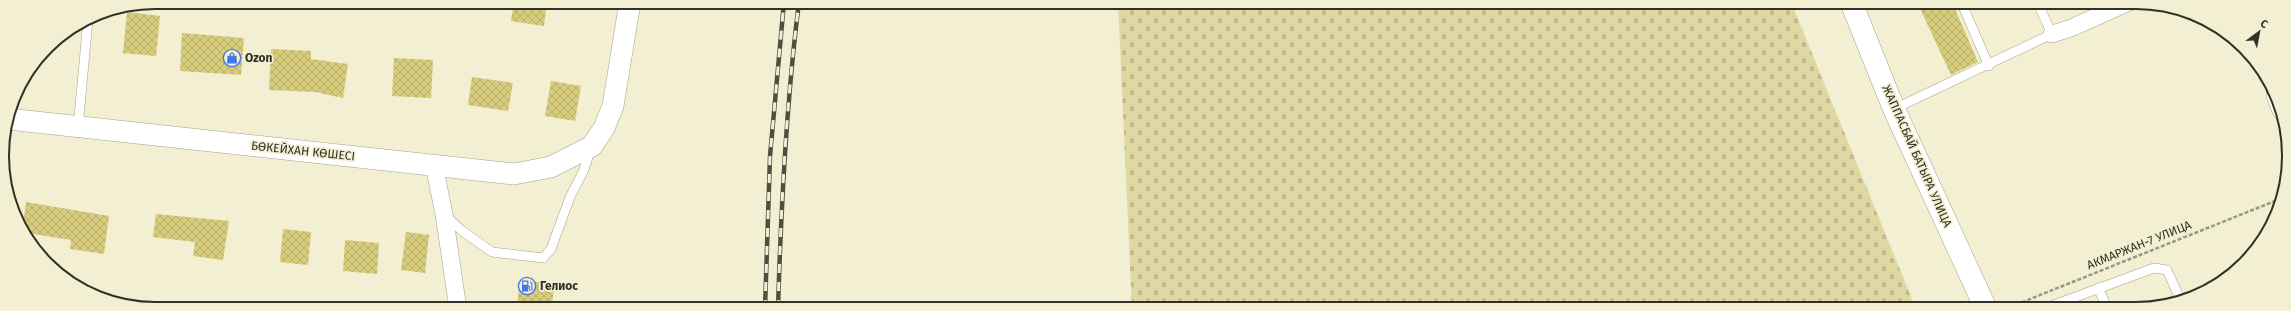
<svg xmlns="http://www.w3.org/2000/svg" width="2291" height="311" font-family="'Fira Sans',sans-serif">
	<defs>
		<pattern id="cemetery-stones" width="16" height="16" patternUnits="userSpaceOnUse"><rect width="16" height="16" fill="#dfd8a3"/><path d="M2 7V4a2 2 0 0 1 4 0v3zM10 15v-3a2 2 0 0 1 4 0v3z" fill="#c0ba8c"/></pattern>
		<pattern id="building-cross-hatch" width="8" height="8" patternUnits="userSpaceOnUse"><rect width="8" height="8" fill="#d7cc7c"/><path d="M0 0l8 8M0 8l8-8" fill="none" stroke="#b9b06b"/></pattern>
	</defs>
	<rect width="100%" height="100%" fill="#f2efd2"/>
	<path fill="url(#cemetery-stones)" d="M1118,2H1791L1916,309H1132Z"/>
	<g fill="url(#building-cross-hatch)">
		<path d="M514,2H547L544,26L511,21Z"/>
		<path d="M1917,2H1952L1978,62L1951,75Z"/>
		<path d="M127,12L160,16L156,56L123,53Z"/>
		<path d="M182,33L244,38L241,75L180,71Z"/>
		<path d="M271,49L311,51V59L348,64L343,98L315,92L269,90Z"/>
		<path d="M394,58L433,60L431,98L392,96Z"/>
		<path d="M472,77L513,83L508,111L468,105Z"/>
		<path d="M551,81L581,86L575,121L545,116Z"/>
		<path d="M26,202L109,216L104,254L70,249L71,240L27,233L23,226Z"/>
		<path d="M156,214L229,221L223,260L193,256L195,242L153,237Z"/>
		<path d="M283,229L311,232L308,265L280,262Z"/>
		<path d="M406,232L429,235L425,273L401,270Z"/>
		<path d="M345,240L379,243L377,274L343,271Z"/>
		<path d="M520,280L554,284L552,309L517,306Z"/>
	</g>
	<g fill="none" stroke-linecap="round" stroke-linejoin="round">
		<defs>
			<g id="service">
				<path d="M1961,2L1989,66"/>
				<path d="M1894,109L2052,34L2037,2"/>
				<path d="M78,127L88,20"/>
				<path d="M445,215L461,230L492,252L543,258L551,249L570,197L583,172L591,149"/>
				<path d="M2098,288L2108,309"/>
				<path d="M2043,309L2154,268L2167,270L2180,299"/>
			</g>
			<g id="minor">
				<path d="M2052,34L2071,28L2129,2"/>
				<path d="M2275,95L2281,111"/>
				<path d="M434,165L444,214L458,309"/>
			</g>
			<path id="tertiary" d="M8,119L514,174L551,167L592,146L604,128L613,106L630,2"/>
			<path id="secondary" d="M1851,2L1894,109L1986,309"/>
		</defs>
		<use href="#service" stroke="#a5a288" stroke-width="10"/>
		<use href="#minor" stroke="#a5a288" stroke-width="18"/>
		<use href="#tertiary" stroke="#a5a288" stroke-width="22"/>
		<use href="#secondary" stroke="#a5a288" stroke-width="23"/>
		<path stroke="#9a9883" stroke-width="2.5" stroke-dasharray="4 2" stroke-linecap="butt" d="M2005,309L2280,199"/>
		<use href="#service" stroke="#fff" stroke-width="9"/>
		<use href="#minor" stroke="#fff" stroke-width="17"/>
		<use href="#tertiary" stroke="#fff" stroke-width="21"/>
		<use href="#secondary" stroke="#fff" stroke-width="22"/>
		<defs>
			<g id="rail">
				<path d="M765,309L770,156L784,2"/>
				<path d="M778,309C781,206 786,104 799,2"/>
			</g>
		</defs>
		<use href="#rail" stroke="#504e41" stroke-width="4.5"/>
		<use href="#rail" stroke="#f2efd2" stroke-width="3" stroke-dasharray="9" stroke-linecap="butt"/>
	</g>
	<defs>
		<symbol id="shop-ring" viewBox="-11 -11 22 22"><circle r="9.5" fill="#f2efd2" stroke="#4677e8" stroke-width="1.5"/><path d="M-5-2.5h2.3a2.7 3.5 0 0 1 5.4 0H5L5.5 6h-11ZM-1.5-2.5h3a1.5 2.3 0 0 0-3 0Z" fill="#4677e8"/></symbol>
		<symbol id="fuel-ring" viewBox="-11 -11 22 22"><circle r="9.5" fill="#f2efd2" stroke="#4677e8" stroke-width="1.5"/><path d="M-5.5-6h7V0h2V4h1.3V-2.5L3-4.5l.8-.8L6-3V5H2.5V1h-1V6h-7ZM-4.2-4.7v3.2H.2V-4.7Z" fill="#4677e8"/></symbol>
	</defs>
	<g fill-rule="evenodd">
		<use href="#shop-ring" x="222" y="48" width="20" height="20"/>
		<use href="#fuel-ring" x="517" y="276" width="20" height="20"/>
	</g>
	<g text-anchor="middle" stroke-width="3.5" stroke-linejoin="round" paint-order="stroke">
		<g font-size="12" font-weight="bold" fill="#323126" stroke="#f2efd2" text-anchor="start">
			<text x="245" y="62">Ozon</text>
			<text x="540" y="290">Гелиос</text>
		</g>
		<g font-size="12" fill="#323126" stroke="#f2efd2">
			<text transform="translate(303 151) rotate(6)" y="4">БӨКЕЙХАН КӨШЕСІ</text>
			<text transform="translate(1917 156) rotate(66)" y="4">ЖАППАСБАЙ БАТЫРА УЛИЦА</text>
			<text transform="translate(2139 245) rotate(-22)" y="4">АКМАРЖАН-7 УЛИЦА</text>
		</g>
	</g>
	<path d="M0 0H2291V311H0ZM155 9H2136A146 146 0 0 1 2282 155V156A146 146 0 0 1 2136 302H155A146 146 0 0 1 9 156V155A146 146 0 0 1 155 9Z" fill="#f2efd2" fill-rule="evenodd"/>
	<path fill="none" stroke="#323126" stroke-width="2" d="M155 9H2136A146 146 0 0 1 2282 155V156A146 146 0 0 1 2136 302H155A146 146 0 0 1 9 156V155A146 146 0 0 1 155 9Z"/>
	<g transform="translate(2259 32) rotate(32)" stroke="#f2efd2" stroke-width="3" paint-order="stroke">
	<path d="M0-3L7 15L0 10L-7 15Z" fill="#323126"/>
	<text y="-6" font-size="11" font-weight="bold" text-anchor="middle" fill="#323126">С</text>
	</g>
</svg>
